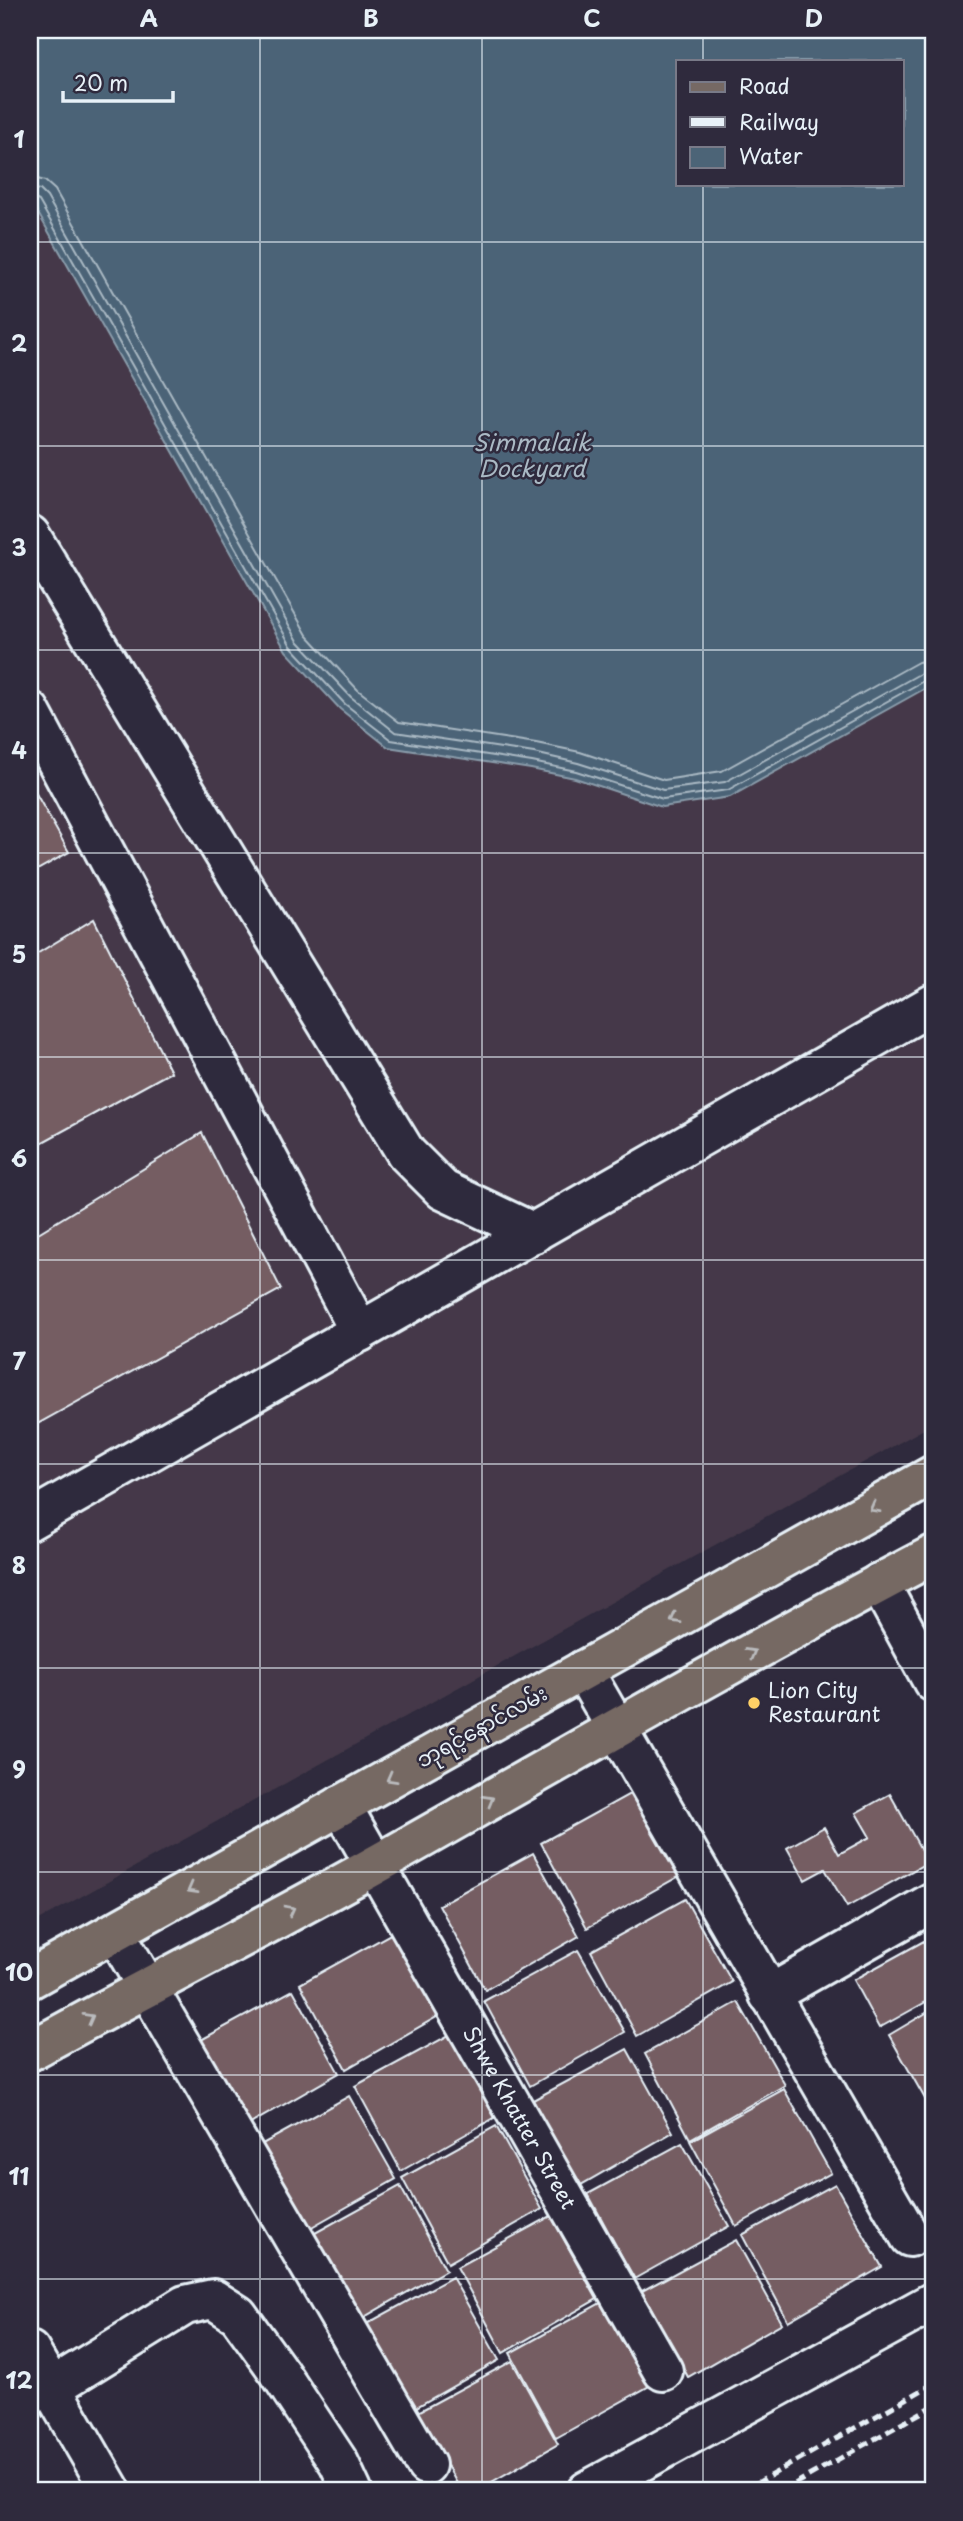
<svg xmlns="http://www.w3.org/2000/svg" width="963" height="2521" font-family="'Playpen Sans','Noto Sans Myanmar',sans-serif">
	<rect width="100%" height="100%" fill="#2f2a3d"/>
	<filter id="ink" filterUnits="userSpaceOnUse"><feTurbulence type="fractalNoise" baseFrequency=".0143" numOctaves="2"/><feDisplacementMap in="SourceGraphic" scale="14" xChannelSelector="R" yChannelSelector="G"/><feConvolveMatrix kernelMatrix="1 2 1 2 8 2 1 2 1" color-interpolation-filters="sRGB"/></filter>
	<g filter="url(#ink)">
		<path fill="#443948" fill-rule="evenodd" d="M30,30H933V1424L30,1925ZM678,61H902V184H678Z"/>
		<path fill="#4c6477" stroke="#8a9cab" stroke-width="2" fill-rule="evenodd" d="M30,30H933V684L730,797L662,807L575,778L531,769L388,747L340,709L286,651L30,199ZM678,61H902V184H678Z"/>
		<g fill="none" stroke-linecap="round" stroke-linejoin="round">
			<g stroke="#aab9c4" stroke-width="2">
				<path d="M30,177L45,181L55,190L307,635L358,690L399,722L536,743L580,752L664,780L722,771L918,662L933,659"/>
				<path d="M30,188L40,190L47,197L298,641L351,697L395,732L534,753L578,763L663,790L725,782L923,672L933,669"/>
				<path d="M30,197L39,201L291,646L345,704L391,740L532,762L576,771L663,799L728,790L927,679L933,678"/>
			</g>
		</g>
		<g fill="#745d62" stroke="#e8f1f8" stroke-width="2">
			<path d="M30,783L69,852L30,874Z"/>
			<path d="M94,919L171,1072L30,1149V958Z"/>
			<path d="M202,1133L281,1289L30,1428V1238Z"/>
			<path d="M635,1791L681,1875L587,1928L541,1843Z"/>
			<path d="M890,1794L928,1862L847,1907L825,1869L805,1880L787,1848L824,1827L839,1854L870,1837L856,1813Z"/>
			<path d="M533,1853L579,1936L485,1990L439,1905Z"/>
			<path d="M685,1899L732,1982L637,2036L591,1951Z"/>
			<path d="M394,1932L440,2015L346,2069L300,1984Z"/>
			<path d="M933,1936V1998L879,2028L853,1980Z"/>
			<path d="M578,1950L625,2032L530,2086L484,2001Z"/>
			<path d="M293,1990L339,2073L245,2127L199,2041Z"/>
			<path d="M738,2002L785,2085L690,2139L645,2054Z"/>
			<path d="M933,2009V2113L889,2035Z"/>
			<path d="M449,2035L496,2117L401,2171L355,2086Z"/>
			<path d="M627,2049L673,2132L579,2186L533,2100Z"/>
			<path d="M784,2089L831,2173L736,2226L690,2141Z"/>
			<path d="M349,2096L396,2179L301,2233L255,2148Z"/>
			<path d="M496,2126L542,2209L448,2263L402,2178Z"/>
			<path d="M682,2143L729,2226L634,2279L588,2194Z"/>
			<path d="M835,2184L882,2267L788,2321L742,2235Z"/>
			<path d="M400,2186L446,2270L352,2324L306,2238Z"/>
			<path d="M551,2216L597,2299L503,2353L457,2267Z"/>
			<path d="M736,2240L782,2323L688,2377L642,2291Z"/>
			<path d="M452,2277L499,2360L404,2414L359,2328Z"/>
			<path d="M604,2301L651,2385L556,2438L510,2353Z"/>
			<path d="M512,2361L558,2444L476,2491H461L418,2412Z"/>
		</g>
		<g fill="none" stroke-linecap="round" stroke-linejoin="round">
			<defs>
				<g id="minor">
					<path d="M30,535L406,1153L443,1190L534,1233"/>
					<path d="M30,711L360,1332"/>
					<path d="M30,1520L933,1004"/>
					<path d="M879,1583L933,1682"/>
					<path d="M583,1670L910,2237"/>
					<path id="s1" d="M341,1805L663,2371"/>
					<path d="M115,1932L426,2465"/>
					<path d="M769,1995L933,1902"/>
					<path d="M30,2351L111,2491"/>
					<path d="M51,2388L185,2305L213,2299L238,2315L279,2372L339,2463L352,2491"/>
					<path d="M587,2491L933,2302"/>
				</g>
				<g id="major">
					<path d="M30,1979L933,1475"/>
					<path d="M30,2051C145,1987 264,1928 379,1863C563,1759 746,1653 933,1555"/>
				</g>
			</defs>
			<use href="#minor" stroke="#e8f1f8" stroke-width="44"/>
			<use href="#major" stroke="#e8f1f8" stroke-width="44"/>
			<use href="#minor" stroke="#2f2a3d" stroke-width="38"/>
			<use href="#major" stroke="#766964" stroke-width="38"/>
			<g stroke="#e8f1f8" stroke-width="5" stroke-dasharray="10 5" stroke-linecap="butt">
				<path d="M743,2491L933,2384"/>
				<path d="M782,2491L933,2406"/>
			</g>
		</g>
		<defs><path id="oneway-chevron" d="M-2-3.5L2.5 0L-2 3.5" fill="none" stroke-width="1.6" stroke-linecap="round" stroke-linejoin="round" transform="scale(1.75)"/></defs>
		<g stroke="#babbbd">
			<use href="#oneway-chevron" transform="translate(874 1508) rotate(151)"/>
			<use href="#oneway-chevron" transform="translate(675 1619) rotate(151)"/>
			<use href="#oneway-chevron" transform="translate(751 1653) rotate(-29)"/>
			<use href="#oneway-chevron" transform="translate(391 1778) rotate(151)"/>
			<use href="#oneway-chevron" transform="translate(489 1800) rotate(-30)"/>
			<use href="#oneway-chevron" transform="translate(192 1889) rotate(151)"/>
			<use href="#oneway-chevron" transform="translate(290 1910) rotate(-28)"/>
			<use href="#oneway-chevron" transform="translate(89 2018) rotate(-29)"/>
		</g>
	</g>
	<path fill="none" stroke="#e8f1f8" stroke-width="2" stroke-opacity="0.55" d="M260,30V2491M482,30V2491M703,30V61M703,184V2491M30,242H933M30,446H933M30,650H933M30,853H933M30,1057H933M30,1260H933M30,1464H933M30,1668H933M30,1872H933M30,2075H933M30,2279H933"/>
	<circle fill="#ffd166" stroke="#2f2a3d" stroke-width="2.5" cx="754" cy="1703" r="7"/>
	<g text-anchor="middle" stroke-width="5" stroke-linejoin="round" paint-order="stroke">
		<g font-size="21" fill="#e8f1f8" stroke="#2f2a3d" text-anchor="start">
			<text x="768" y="1698">Lion City<tspan x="768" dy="24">Restaurant</tspan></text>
		</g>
		<g font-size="21" fill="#e8f1f8" stroke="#2f2a3d">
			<text transform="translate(482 1727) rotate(-29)" y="7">ဘုရင့်နောင်လမ်း</text>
			<text dy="7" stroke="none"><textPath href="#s1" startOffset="360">Shwe Khatter Street</textPath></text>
		</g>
		<g font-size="23" font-style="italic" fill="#aab9c4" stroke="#2f2a3d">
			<text x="532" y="451">Simmalaik<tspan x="532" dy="26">Dockyard</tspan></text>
		</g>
	</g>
	<rect width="963" height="2521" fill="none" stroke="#2f2a3d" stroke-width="77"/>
	<rect x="676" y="60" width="228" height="126" fill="#2f2a3d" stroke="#797a88" stroke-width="2"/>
	<rect x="690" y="82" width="35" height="10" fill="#766964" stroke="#797a88" stroke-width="2"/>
	<text x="739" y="94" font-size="21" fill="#e8f1f8">Road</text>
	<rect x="690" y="117" width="35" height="10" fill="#e8f1f8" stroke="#797a88" stroke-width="2"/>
	<text x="739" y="130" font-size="21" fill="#e8f1f8">Railway</text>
	<rect x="690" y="147" width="35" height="21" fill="#4c6477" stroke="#797a88" stroke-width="2"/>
	<text x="739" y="164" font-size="21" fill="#e8f1f8">Water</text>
	<path d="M63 91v10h110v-10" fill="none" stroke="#e8f1f8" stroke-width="3.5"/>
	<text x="74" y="91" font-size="21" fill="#e8f1f8" stroke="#2f2a3d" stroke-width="5" paint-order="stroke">20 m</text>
	<rect x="38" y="38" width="887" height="2444" fill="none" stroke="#e8f1f8" stroke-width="2.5"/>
	<g font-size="23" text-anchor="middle" font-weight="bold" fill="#e8f1f8">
		<text x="149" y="27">A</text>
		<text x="371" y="27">B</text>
		<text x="592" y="27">C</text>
		<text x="814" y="27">D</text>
		<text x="19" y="148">1</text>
		<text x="19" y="352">2</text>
		<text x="19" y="556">3</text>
		<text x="19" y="759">4</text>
		<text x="19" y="963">5</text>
		<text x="19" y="1167">6</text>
		<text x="19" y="1370">7</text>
		<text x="19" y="1574">8</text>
		<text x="19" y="1778">9</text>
		<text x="19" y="1981">10</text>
		<text x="19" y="2185">11</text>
		<text x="19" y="2389">12</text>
	</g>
</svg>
